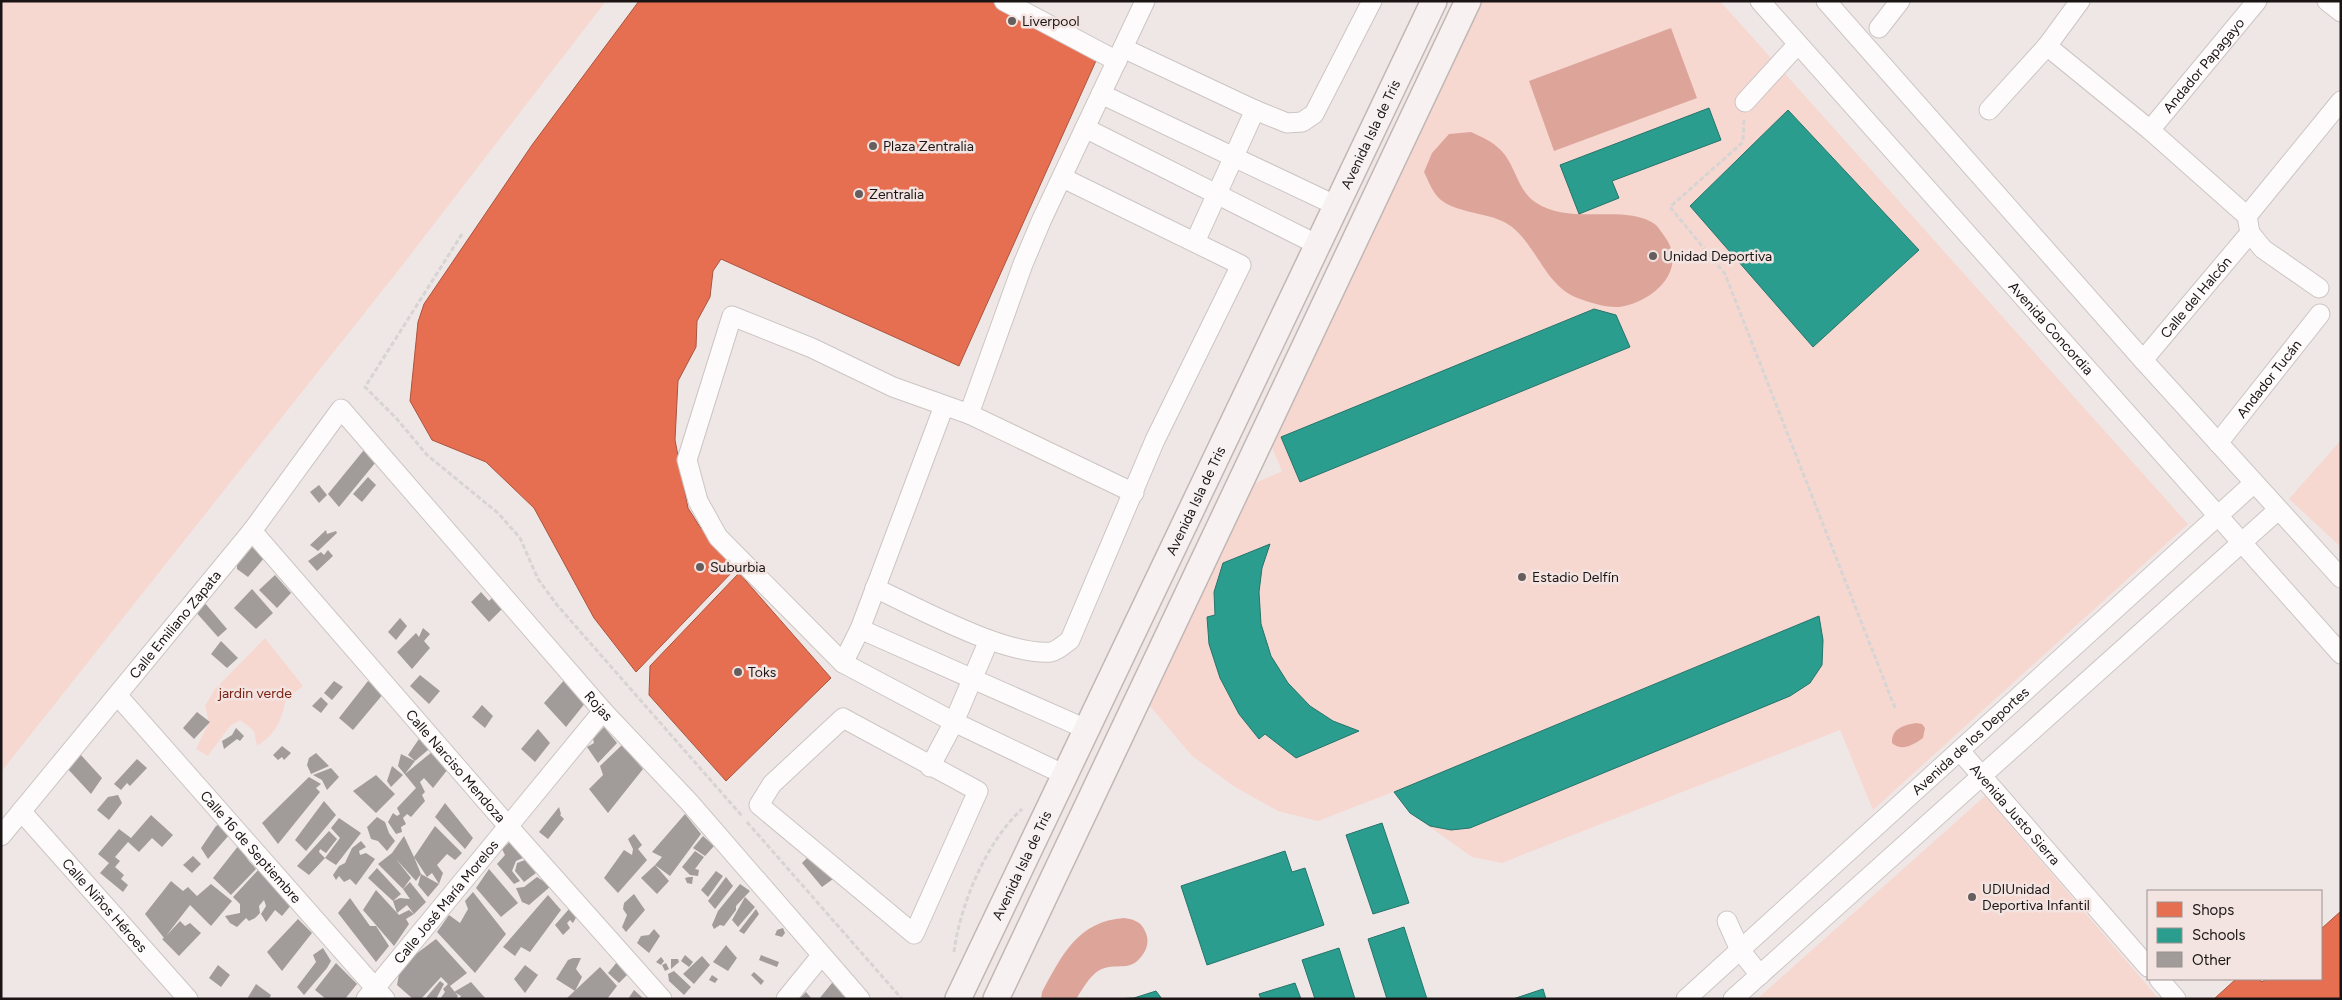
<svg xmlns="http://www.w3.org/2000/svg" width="2342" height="1000" font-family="Figtree,sans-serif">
	<rect width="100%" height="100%" fill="#efe7e5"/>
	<g fill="#f7d8d1">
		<path d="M1,1H606L401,267L1,772Z"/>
		<path d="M1479,1H1720L2188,524L1873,810L1840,730L1502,863L1472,857L1410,813L1393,792L1318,821L1278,811L1235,787L1192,756L1149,705L1253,484L1282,471L1271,445Z"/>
		<path d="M2341,440V547L2289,499Z"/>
		<path d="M265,638L303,686L286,699C281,721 277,733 257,746L254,731L240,720L230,726L208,756L196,749L209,722L205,706L215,689Z"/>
		<path d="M1985,796L2159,999H1757Z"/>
	</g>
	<g fill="#dda59a">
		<path d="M1671,28L1697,98L1554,151L1529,81Z"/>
		<path d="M1471,132C1484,138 1496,143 1505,155C1516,170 1519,191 1535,202C1571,227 1626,202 1656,225C1659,228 1662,233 1665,237C1689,270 1652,303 1619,307C1607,308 1587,302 1575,297C1543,283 1535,240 1506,223C1486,211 1447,214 1434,192C1430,186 1427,178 1424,172L1432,153L1449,134Z"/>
		<path d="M1916,723L1922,724L1925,728L1923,738C1913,745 1902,752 1892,743C1891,728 1905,725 1916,723Z"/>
		<path d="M1124,918C1132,919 1140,921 1144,929C1148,936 1149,943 1145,951C1131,976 1116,960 1098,971C1089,977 1082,990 1076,999H1041L1042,992C1062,955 1078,921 1124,918Z"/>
	</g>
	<g fill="#e76f51" stroke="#aa543f">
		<path d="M639,1H998L1099,54L959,366L721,259L713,271L710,297L697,321L696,347L678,381L675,440L688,508L700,527L736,568L636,672L594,618L534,508L486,462L432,440L410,401L418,322L424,304L532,145Z"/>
		<path d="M739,573L831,678L726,781L649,695L650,666Z"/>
		<path d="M2341,911V999H2214L2236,979H2259L2262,982L2266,979H2321V929Z"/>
	</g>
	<g fill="#2a9d8f" stroke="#25746a">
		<path d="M1709,108L1721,140L1612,181L1619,198L1579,214L1560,165Z"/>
		<path d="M1788,110L1919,250L1813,347L1690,206Z"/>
		<path d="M1594,309L1616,315L1630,347L1300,482L1281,437Z"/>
		<path d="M1270,544L1262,568L1259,592L1261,624L1271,656L1288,683L1310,706L1333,721L1359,731L1296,758L1265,734L1259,739L1239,714L1220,678L1209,644L1207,617L1215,615L1214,592L1223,563Z"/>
		<path d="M1819,616L1823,640L1822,665L1810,683L1790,696L1470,828L1451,830L1430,826L1410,813L1394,792Z"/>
		<path d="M1382,823L1409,903L1373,914L1346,835Z"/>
		<path d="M1285,851L1292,872L1305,868L1324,925L1207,965L1181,886Z"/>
		<path d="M1404,927L1427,999H1387L1368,939Z"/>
		<path d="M1339,948L1355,999H1315L1302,960Z"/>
		<path d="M1295,983L1301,999H1261L1259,994Z"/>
		<path d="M1543,989L1546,999H1513Z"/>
		<path d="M1156,991L1162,999H1113L1134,998Z"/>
	</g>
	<g fill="#a19b99">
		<path d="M368,445L380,457L339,507L328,494Z"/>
		<path d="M368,477L376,485L362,502L353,494Z"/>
		<path d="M319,485L327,495L319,503L310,492Z"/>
		<path d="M326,530L327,534L336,531L337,533L318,551L310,545Z"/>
		<path d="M255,540L265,557L248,577L237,569V560Z"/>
		<path d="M328,550L333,556L317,571L308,561L321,552L324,555Z"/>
		<path d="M275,575L291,593L277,608L259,590Z"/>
		<path d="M252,589L273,613L256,629L234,608Z"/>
		<path d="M481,592L489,601L493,597L502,609L489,622L471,602Z"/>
		<path d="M204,602L227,629L218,637L194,610Z"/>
		<path d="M400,618L407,626L396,640L388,632Z"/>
		<path d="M423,628L430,634L424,641L430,648L412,669L397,652L416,633L419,637Z"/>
		<path d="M221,641L238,658L227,668L211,654Z"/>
		<path d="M420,675L440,691L429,704L410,686Z"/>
		<path d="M566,678L586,702L566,727L544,703Z"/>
		<path d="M334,681L343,687L332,700L324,693Z"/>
		<path d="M368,681L384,693L353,730L339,718Z"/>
		<path d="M321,697L328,704L321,713L312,706Z"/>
		<path d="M482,705L493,716L485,728L472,717Z"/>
		<path d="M197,712L210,722L194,739L183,728Z"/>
		<path d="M604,727L617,743L598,763L587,747L594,743L593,739Z"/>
		<path d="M236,728L244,736L240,741L237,739L224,749L222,741L232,735Z"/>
		<path d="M538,729L550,743L535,762L521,749Z"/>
		<path d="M423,733L435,744L415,761L408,755Z"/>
		<path d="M622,745L643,769L608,813L589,789L603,775L600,766Z"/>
		<path d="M282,746L291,753L284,760L282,757L278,760L273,755Z"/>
		<path d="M438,747L452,764L433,788L424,778L420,782L425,792L422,795L425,801L411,817L407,814L403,818L406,824L401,827L402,832L396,834L388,822L393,813L397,816L400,814L397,808L416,788L398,766L401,754L415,761L405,774Z"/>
		<path d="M316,753L329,766L311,774L307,765L309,758Z"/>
		<path d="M80,754L102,778L91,794L66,767Z"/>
		<path d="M137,759L147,768L130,786L127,783L121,790L114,784Z"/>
		<path d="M392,766L403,775L391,787L387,781Z"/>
		<path d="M331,768L339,777L327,790L322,780L313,775Z"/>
		<path d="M376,775L395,794L376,813L353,791Z"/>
		<path d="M309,777L321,784L316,788L320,792L278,844L262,823Z"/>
		<path d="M118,795L122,803L109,820L97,810L108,797Z"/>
		<path d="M324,801L336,815L306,851L295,840Z"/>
		<path d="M445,803L473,838L465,849L435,817Z"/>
		<path d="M559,807L561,814L560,815L564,819L548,839L539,832Z"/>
		<path d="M685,814L701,834L670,876L655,865L662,857L652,852Z"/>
		<path d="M151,815L173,835L162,847L152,838L139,852L128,842L115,857L120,861L115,867L124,875L121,879L128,885L123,892L100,873L109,863L98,854L119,829L131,838Z"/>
		<path d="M377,817L385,822L389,833L395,841L387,851L378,841L371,839L367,827Z"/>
		<path d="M339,818L361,833L336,865L325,858L340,838L331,828Z"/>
		<path d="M220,824L230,834L208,859L201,848L216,826Z"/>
		<path d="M435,826L462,853L455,860L447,854L437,865L443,873L439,884L428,897L418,885L421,874L439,884L432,873L427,877L414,857L421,874L416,881L396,859L411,878L403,889L378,864L392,853L404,836L414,857Z"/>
		<path d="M329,831L337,839L326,853L320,849L319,852L325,858L309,875L297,866Z"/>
		<path d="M634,834L642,845L638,849L647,860L618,893L604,878L624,850L632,855L633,849L628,839Z"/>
		<path d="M703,836L714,846L705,856L693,848Z"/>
		<path d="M512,840L523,858L516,861L512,871L520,881L514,884L497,864L505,855L502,849Z"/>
		<path d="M361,841L366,847L359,851L360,855L366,853L375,859L356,885L350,879L344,882L339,876L336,880L333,875L339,866L345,863L352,848Z"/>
		<path d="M239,845L248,860L256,869L231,895L213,878Z"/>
		<path d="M695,851L704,857L695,869L699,870L698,876L690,875L682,867Z"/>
		<path d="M812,853L833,879L822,887L802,863Z"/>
		<path d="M193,856L201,864L192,873L183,865Z"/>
		<path d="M525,860L536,873L524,882L515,871L517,863Z"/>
		<path d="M655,865L669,881L657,894L641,878Z"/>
		<path d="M260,868L292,904L282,916L275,910L266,922L261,914L266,906L264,900L259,906L260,913L255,918L249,921L246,918L237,927L230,923L225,916L240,913V904L233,897Z"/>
		<path d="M377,868L401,894L393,901L400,898L410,899L403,889L410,882L426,902L414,914L407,905L397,913L393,901L368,878Z"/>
		<path d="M489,869L518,903L501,917L476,888Z"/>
		<path d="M716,871L723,876L708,897L701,890Z"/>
		<path d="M537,877L551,886L529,905L522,902L516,888L524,887Z"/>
		<path d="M689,877H693L692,884L687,883L685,878Z"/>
		<path d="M726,877L733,886L715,909L708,901Z"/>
		<path d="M171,881L183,891L188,887L197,896L211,884L232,901L211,926L190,905L166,936L180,921L185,926L190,923L201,933L179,956L162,939L164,938L145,914Z"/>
		<path d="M740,884L750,891L736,906V910L724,926L720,925L714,929L712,925L718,911Z"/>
		<path d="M376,890L399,915L409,910L414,914L406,919L409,924L394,946L363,910Z"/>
		<path d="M473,892L506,934L475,973L437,932L449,915L460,923L468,909L465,901Z"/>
		<path d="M634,894L645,910L626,932L622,927L627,915L623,909L624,903Z"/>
		<path d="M548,895L561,910L530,952L521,947L515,956L503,947Z"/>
		<path d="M745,897L755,907L738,927L732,920Z"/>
		<path d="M350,898L370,926H376L389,946L376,962L338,913Z"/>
		<path d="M569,909L578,914L573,923L570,920L567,923L570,928L563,935L555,925Z"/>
		<path d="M756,909L759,914L744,934L739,931Z"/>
		<path d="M298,919L312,933L282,971L267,952Z"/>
		<path d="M783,928L785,933L782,937L775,935L777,930Z"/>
		<path d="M654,929L660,936L649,953L637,943L641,936L649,935Z"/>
		<path d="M436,939L467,973L450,986L458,996L456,999H440L445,992L443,989L448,984L441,977L421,999H413L397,985L399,974L416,954Z"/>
		<path d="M726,945L737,958L728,971L713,962Z"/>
		<path d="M323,948L331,961L327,968L304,995L297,987L316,962L313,955Z"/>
		<path d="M685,955L693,962L689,967L681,961Z"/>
		<path d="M761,955L779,962L777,967L759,960Z"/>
		<path d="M702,956L710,965L694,984L683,974Z"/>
		<path d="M661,957L664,961L661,965L656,962Z"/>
		<path d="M573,958H581L576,969L582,977L575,991L556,979L568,960Z"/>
		<path d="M671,959H678L679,962L671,969Z"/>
		<path d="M617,962L628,974L619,983L608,973Z"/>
		<path d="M336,963L357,984L345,999H326L315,990Z"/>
		<path d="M666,963L669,969L665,971L662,965Z"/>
		<path d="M218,965L230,975L221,987L209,978Z"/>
		<path d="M525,965L538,975L525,993L514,979Z"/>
		<path d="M600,967L617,986L607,999H566Z"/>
		<path d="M674,971L691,987L684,995L669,981L668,974Z"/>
		<path d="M754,972L764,981L761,985L751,975Z"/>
		<path d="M712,975L718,979L715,983L709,980Z"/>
		<path d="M836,978L845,988L841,993L847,999H819Z"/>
		<path d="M440,981L444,984L436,999H425Z"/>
		<path d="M471,982L486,999H459L461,996L454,992Z"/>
		<path d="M256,984L271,995L269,999H247Z"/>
		<path d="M634,990L644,999H628Z"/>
		<path d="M806,992L812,999H799Z"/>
	</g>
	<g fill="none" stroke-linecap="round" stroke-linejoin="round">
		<defs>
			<g id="minor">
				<path d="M1004,1L1117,61"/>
				<path id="s1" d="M1760,1L2341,654"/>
				<path d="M1826,1L2143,360L2341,578"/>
				<path d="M2327,1L2341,12"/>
				<path d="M1879,28L1900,1"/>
				<path d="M2047,46L2150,130L2247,216L2250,233L2263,249L2319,288"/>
				<path d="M1123,48L1255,110L1287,123L1302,122L1314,114L1372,1"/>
				<path d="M1101,94L1337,206"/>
				<path d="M1745,102L1797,45"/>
				<path d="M1989,110L2047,46L2080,1"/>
				<path d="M1085,128L1318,245"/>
				<path id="s2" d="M2150,130L2257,1"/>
				<path d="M2247,216L2341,101"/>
				<path d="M1195,242L1255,110"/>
				<path id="s3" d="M2143,360L2250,233"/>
				<path d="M969,414L1023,264L1042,219L1145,1"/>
				<path id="s4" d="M2218,443L2320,314"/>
				<path id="s5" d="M252,531L508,826L662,999"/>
				<path d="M875,588C918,608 1005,656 1051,652C1057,651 1065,644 1070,640L1155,440L1241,265L1063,178"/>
				<path d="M860,629L1086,729"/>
				<path d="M843,663L860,629L944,406"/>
				<path id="s6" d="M118,696L385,999"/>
				<path d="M843,718L978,791L914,934L759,805L772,784Z"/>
				<path id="s7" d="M1960,751L2148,967"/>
				<path d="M930,767L954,722L989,640"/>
				<path d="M1065,775L954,722L843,663L718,537L698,501L687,460L732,316L812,348L893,387L969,414L1134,493"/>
				<path id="s8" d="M21,811L188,999"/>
				<path id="s9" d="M1,836L252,531L341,409L603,711L689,802L860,999"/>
				<path d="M1727,921L1740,950L1760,975"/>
				<path d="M2159,979L2176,999"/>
				<path id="s10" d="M366,999L603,711"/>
				<path d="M786,999L821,956"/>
				<path id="s11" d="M1686,999L2254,483"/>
				<path d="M1733,999L2278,510"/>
			</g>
			<g id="major">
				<path id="s12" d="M958,999L1434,1"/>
				<path d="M996,999L1468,1"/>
			</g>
		</defs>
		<use href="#minor" stroke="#ccc5c4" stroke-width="21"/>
		<use href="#major" stroke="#c1b7b4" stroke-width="28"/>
		<g stroke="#d7d4d4" stroke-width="3" stroke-dasharray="5 2.5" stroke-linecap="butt">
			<path d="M1744,120L1743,142L1670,207L1725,274L1895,708"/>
			<path d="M462,234L365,387L396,418L427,455L498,513L520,538L538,579L557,605L742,816"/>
			<path d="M747,822L902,999"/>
			<path d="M954,952C960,905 986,842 1022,809"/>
		</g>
		<use href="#minor" stroke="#fdfbfb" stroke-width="19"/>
		<use href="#major" stroke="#f7f2f1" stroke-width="25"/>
	</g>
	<g fill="#655e5d" stroke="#f3e4e1" stroke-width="2">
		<circle cx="1012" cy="21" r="5"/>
		<circle cx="873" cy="146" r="5"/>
		<circle cx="859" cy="194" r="5"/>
		<circle cx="1653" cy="256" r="5"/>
		<circle cx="700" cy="567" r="5"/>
		<circle cx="1522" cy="577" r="5"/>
		<circle cx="738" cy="672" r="5"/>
		<circle cx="1972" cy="897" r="5"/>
	</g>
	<g text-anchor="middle" stroke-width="5" stroke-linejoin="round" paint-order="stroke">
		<g font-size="14" fill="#1a1514" stroke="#f3e4e1" text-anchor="start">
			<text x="1022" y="26">Liverpool</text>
			<text x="883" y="151">Plaza Zentralia</text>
			<text x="869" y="199">Zentralia</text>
			<text x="1663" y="261">Unidad Deportiva</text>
			<text x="710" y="572">Suburbia</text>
			<text x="1532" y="582">Estadio Delfín</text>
			<text x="748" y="677">Toks</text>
			<text x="1982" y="894">UDIUnidad<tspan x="1982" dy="16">Deportiva Infantil</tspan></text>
		</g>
		<g font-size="14" fill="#1a1514" stroke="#f3e4e1">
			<text dy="5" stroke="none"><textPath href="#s2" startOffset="84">Andador Papagayo</textPath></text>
			<text dy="5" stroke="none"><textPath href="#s12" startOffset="958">Avenida Isla de Tris</textPath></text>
			<text dy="5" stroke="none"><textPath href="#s3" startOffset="82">Calle del Halcón</textPath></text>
			<text dy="5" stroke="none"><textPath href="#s1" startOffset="438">Avenida Concordia</textPath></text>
			<text dy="5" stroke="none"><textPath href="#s4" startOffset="82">Andador Tucán</textPath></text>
			<text dy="5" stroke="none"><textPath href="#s12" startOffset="552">Avenida Isla de Tris</textPath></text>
			<text dy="5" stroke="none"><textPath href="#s9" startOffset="274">Calle Emiliano Zapata</textPath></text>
			<text dy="5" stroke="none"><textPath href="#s9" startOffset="939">Rojas</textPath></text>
			<text dy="5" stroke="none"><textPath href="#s11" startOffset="384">Avenida de los Deportes</textPath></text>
			<text dy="5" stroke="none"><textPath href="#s5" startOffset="311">Calle Narciso Mendoza</textPath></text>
			<text dy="5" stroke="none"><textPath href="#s7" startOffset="84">Avenida Justo Sierra</textPath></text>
			<text dy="5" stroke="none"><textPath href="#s6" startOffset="201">Calle 16 de Septiembre</textPath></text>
			<text dy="5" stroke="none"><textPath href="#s12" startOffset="148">Avenida Isla de Tris</textPath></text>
			<text dy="5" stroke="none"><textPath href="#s10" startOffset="126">Calle José María Morelos</textPath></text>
			<text dy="5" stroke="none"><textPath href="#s8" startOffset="126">Calle Niños Héroes</textPath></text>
		</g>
		<g font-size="14" fill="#791e10" stroke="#f3e4e1">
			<text x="255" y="698">jardin verde</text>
		</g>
	</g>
	<rect width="2342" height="1000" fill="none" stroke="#1a1514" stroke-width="5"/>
	<rect x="2147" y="890" width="175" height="90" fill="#f3e4e1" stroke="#9c918f"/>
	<rect x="2157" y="902" width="25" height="15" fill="#e76f51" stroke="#9c918f"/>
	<text x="2192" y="915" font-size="15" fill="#1a1514">Shops</text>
	<rect x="2157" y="928" width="25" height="15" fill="#2a9d8f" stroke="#9c918f"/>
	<text x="2192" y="940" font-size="15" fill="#1a1514">Schools</text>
	<rect x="2157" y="952" width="25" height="15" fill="#a19b99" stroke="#9c918f"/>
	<text x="2192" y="965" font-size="15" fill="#1a1514">Other</text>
</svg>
